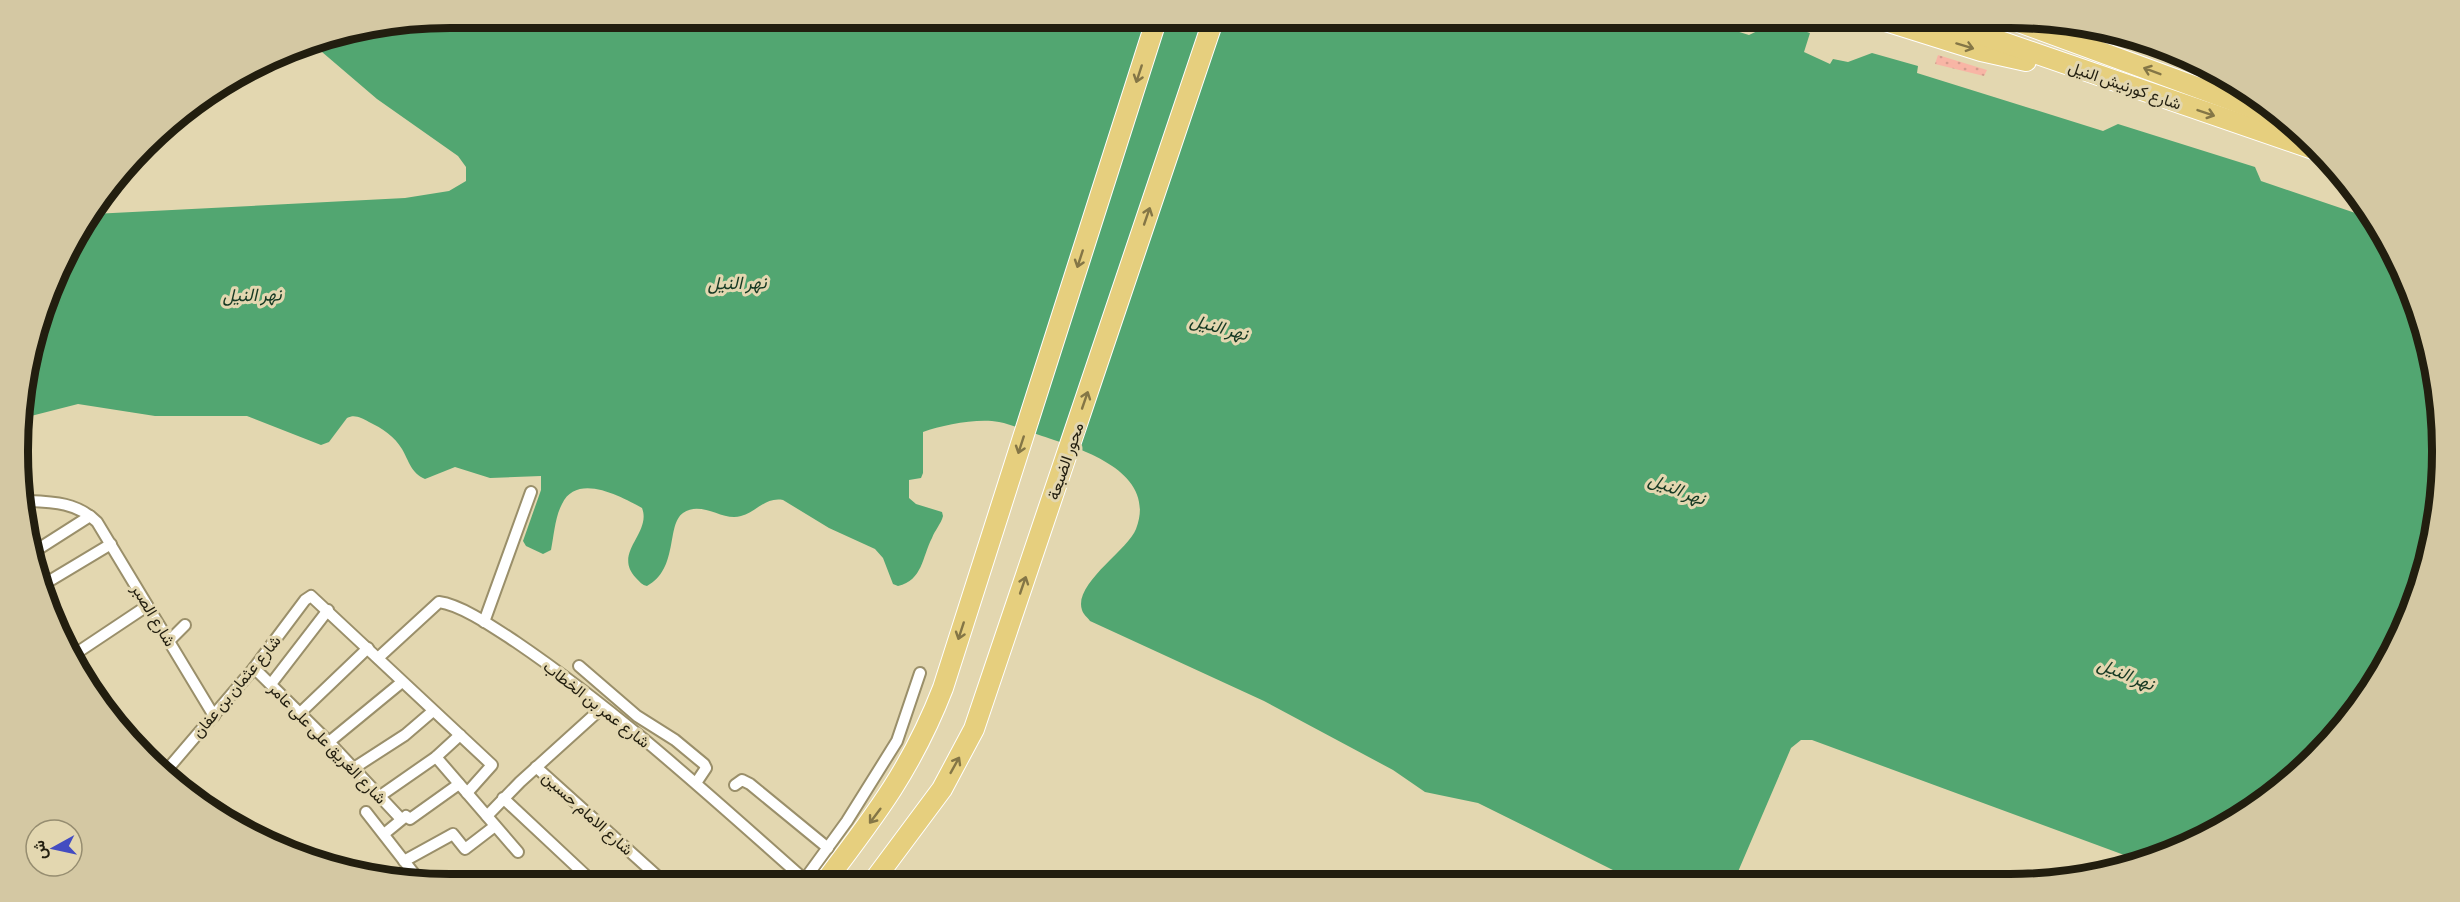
<svg xmlns="http://www.w3.org/2000/svg" width="2460" height="902" font-family="Barlow,Vazirmatn,sans-serif">
	<defs>
		<pattern id="grass-dots" width="8" height="8" patternUnits="userSpaceOnUse" patternTransform="scale(1.5)"><rect width="8" height="8" fill="#f8b5a5"/><path d="M2 2h.1M6 6h.1" fill="none" stroke="#d49b8d" stroke-width="1.8" stroke-linecap="round"/></pattern>
	</defs>
	<rect width="100%" height="100%" fill="#e3d7b0"/>
	<path fill="#ddcfa0" d="M2086,28L2121,33L2201,63L2216,72Z"/>
	<path fill="url(#grass-dots)" d="M1938,55L1987,70L1984,76L1935,64Z"/>
	<path fill="#f8b5a5" d="M2101,30L2121,33L2204,65Z"/>
	<path fill="#52a671" d="M451,18H1694L1749,35L1772,24L1792,30L1795,28L1810,33L1804,52L1830,64L1833,59L1848,62L1872,53L1918,66L1917,73L2103,131L2118,124L2255,167L2261,181L2373,219L2384,235L2419,312L2438,395L2441,480L2427,563L2369,691L2295,776L2200,839L2135,859L1812,740H1801L1791,748L1734,881H1635L1478,803L1425,792L1393,770L1264,701L1090,621C1088,618 1083,614 1082,610C1073,584 1128,550 1136,529C1158,472 1082,449 1042,436C1028,432 1014,425 999,422C977,418 943,425 923,432V473L921,478L909,480V498L916,504L942,512L943,516C941,524 935,530 932,538C922,557 923,580 898,586L893,584L883,558L875,549L829,528L783,500C765,497 758,511 741,516C723,522 702,500 683,513C666,525 679,569 647,586C642,585 640,582 636,578C612,553 652,533 642,508C622,497 577,472 562,504C555,517 554,535 551,550L543,554L526,546L523,541L541,490V476L490,478L455,467L425,479C411,473 409,461 402,449C395,437 382,428 369,422C361,418 355,414 347,418L329,442L321,445L247,416H155L78,404L27,417L23,422C20,355 50,266 93,214L405,198L449,191L466,181V167L458,156L377,99L322,52L304,45Z"/>
	<g fill="none" stroke-linecap="round" stroke-linejoin="round">
		<defs>
			<g id="street">
				<path d="M25,501C53,502 76,502 97,522L214,716"/>
				<path d="M32,553L90,516"/>
				<path d="M51,580L111,544"/>
				<path d="M484,622L531,492"/>
				<path d="M169,641L185,625"/>
				<path d="M72,656L147,606"/>
				<path d="M378,658L439,602C462,605 496,629 516,642C619,712 711,797 805,880"/>
				<path d="M579,666L637,716L675,740L704,764L706,768L696,783"/>
				<path d="M254,668L329,742L401,819"/>
				<path d="M271,684L328,610"/>
				<path d="M300,713L368,648"/>
				<path d="M329,742L402,682"/>
				<path d="M436,757L518,852"/>
				<path d="M536,767L666,884"/>
				<path d="M354,768L405,735L433,711"/>
				<path d="M166,771L254,668L305,600L311,596L492,765L467,793"/>
				<path d="M735,785L742,780L750,784L828,848"/>
				<path d="M380,796L436,757L460,735"/>
				<path d="M503,798L595,884"/>
				<path d="M366,812L419,880"/>
				<path d="M487,816L520,782L603,707"/>
				<path d="M384,834L406,816L410,819L459,784"/>
				<path d="M404,861L453,834L465,849L495,826"/>
				<path d="M802,883L847,821L897,741L920,673"/>
			</g>
			<g id="highway">
				<path d="M1876,18L1981,51L2026,61"/>
				<path d="M1933,18L2319,151"/>
				<path d="M2008,18L2286,120"/>
				<path d="M824,883C875,816 912,768 943,688L1157,18"/>
				<path d="M872,883L942,789L974,729L1214,18"/>
			</g>
		</defs>
		<use href="#street" stroke="#9a8f6a" stroke-width="14"/>
		<use href="#highway" stroke="#fff" stroke-width="22"/>
		<use href="#street" stroke="#fff" stroke-width="10"/>
		<use href="#highway" stroke="#e6cf7e" stroke-width="20"/>
	</g>
	<defs><path id="oneway-shaft" d="M-6 0H5M1.5-3L5.5 0L1.5 3" fill="none" stroke-width="1.6" stroke-linecap="round" stroke-linejoin="round" transform="scale(1.5)"/></defs>
	<g stroke="#847646">
		<use href="#oneway-shaft" transform="translate(1965 46) rotate(17)"/>
		<use href="#oneway-shaft" transform="translate(2152 71) rotate(-159)"/>
		<use href="#oneway-shaft" transform="translate(1139 74) rotate(108)"/>
		<use href="#oneway-shaft" transform="translate(2206 113) rotate(19)"/>
		<use href="#oneway-shaft" transform="translate(1147 216) rotate(-71)"/>
		<use href="#oneway-shaft" transform="translate(1080 259) rotate(108)"/>
		<use href="#oneway-shaft" transform="translate(1085 400) rotate(-71)"/>
		<use href="#oneway-shaft" transform="translate(1021 445) rotate(108)"/>
		<use href="#oneway-shaft" transform="translate(1023 585) rotate(-71)"/>
		<use href="#oneway-shaft" transform="translate(961 631) rotate(108)"/>
		<use href="#oneway-shaft" transform="translate(955 765) rotate(-61)"/>
		<use href="#oneway-shaft" transform="translate(875 816) rotate(127)"/>
	</g>
	<g text-anchor="middle" stroke-width="6" stroke-linejoin="round" paint-order="stroke">
		<g font-size="16" fill="#221e0f" stroke="#e3d7b0">
			<text transform="translate(2125 85) rotate(19)" y="6">شارع كورنيش النيل</text>
			<text transform="translate(1065 461) rotate(-71)" y="6">محور الضبعة</text>
			<text transform="translate(154 615) rotate(59)" y="6">شارع الصبر</text>
			<text transform="translate(236 686) rotate(-50)" y="6">شارع عثمان بن عفان</text>
			<text transform="translate(597 704) rotate(38)" y="6">شارع عمر بن الخطاب</text>
			<text transform="translate(328 743) rotate(46)" y="6">شارع الغريق على على عامر</text>
			<text transform="translate(588 813) rotate(42)" y="6">شارع الامام حسين</text>
		</g>
		<g font-size="18" font-style="italic" fill="#163923" stroke="#e3d7b0">
			<text transform="translate(737 283) rotate(-1)" y="6">نهر النيل</text>
			<text transform="translate(252 295) rotate(-1)" y="6">نهر النيل</text>
			<text transform="translate(1219 327) rotate(15)" y="6">نهر النيل</text>
			<text transform="translate(1677 489) rotate(21)" y="6">نهر النيل</text>
			<text transform="translate(2126 674) rotate(22)" y="6">نهر النيل</text>
		</g>
	</g>
	<path d="M0 0H2460V902H0ZM450 28H2010A422 422 0 0 1 2432 450V452A422 422 0 0 1 2010 874H450A422 422 0 0 1 28 452V450A422 422 0 0 1 450 28Z" fill="#d4c8a3" fill-rule="evenodd"/>
	<path fill="none" stroke="#221e0f" stroke-width="8" d="M450 28H2010A422 422 0 0 1 2432 450V452A422 422 0 0 1 2010 874H450A422 422 0 0 1 28 452V450A422 422 0 0 1 450 28Z"/>
	<g transform="translate(54 848) rotate(262)"><circle r="28" fill="#e3d7b0" stroke="#968d70" stroke-width="1.5"/>
	<path d="M0-4.5L10 22L0 15L-10 22Z" fill="#434cc1"/>
	<text y="-9" font-size="16" font-weight="bold" text-anchor="middle" fill="#221e0f">ش</text>
	</g>
</svg>
